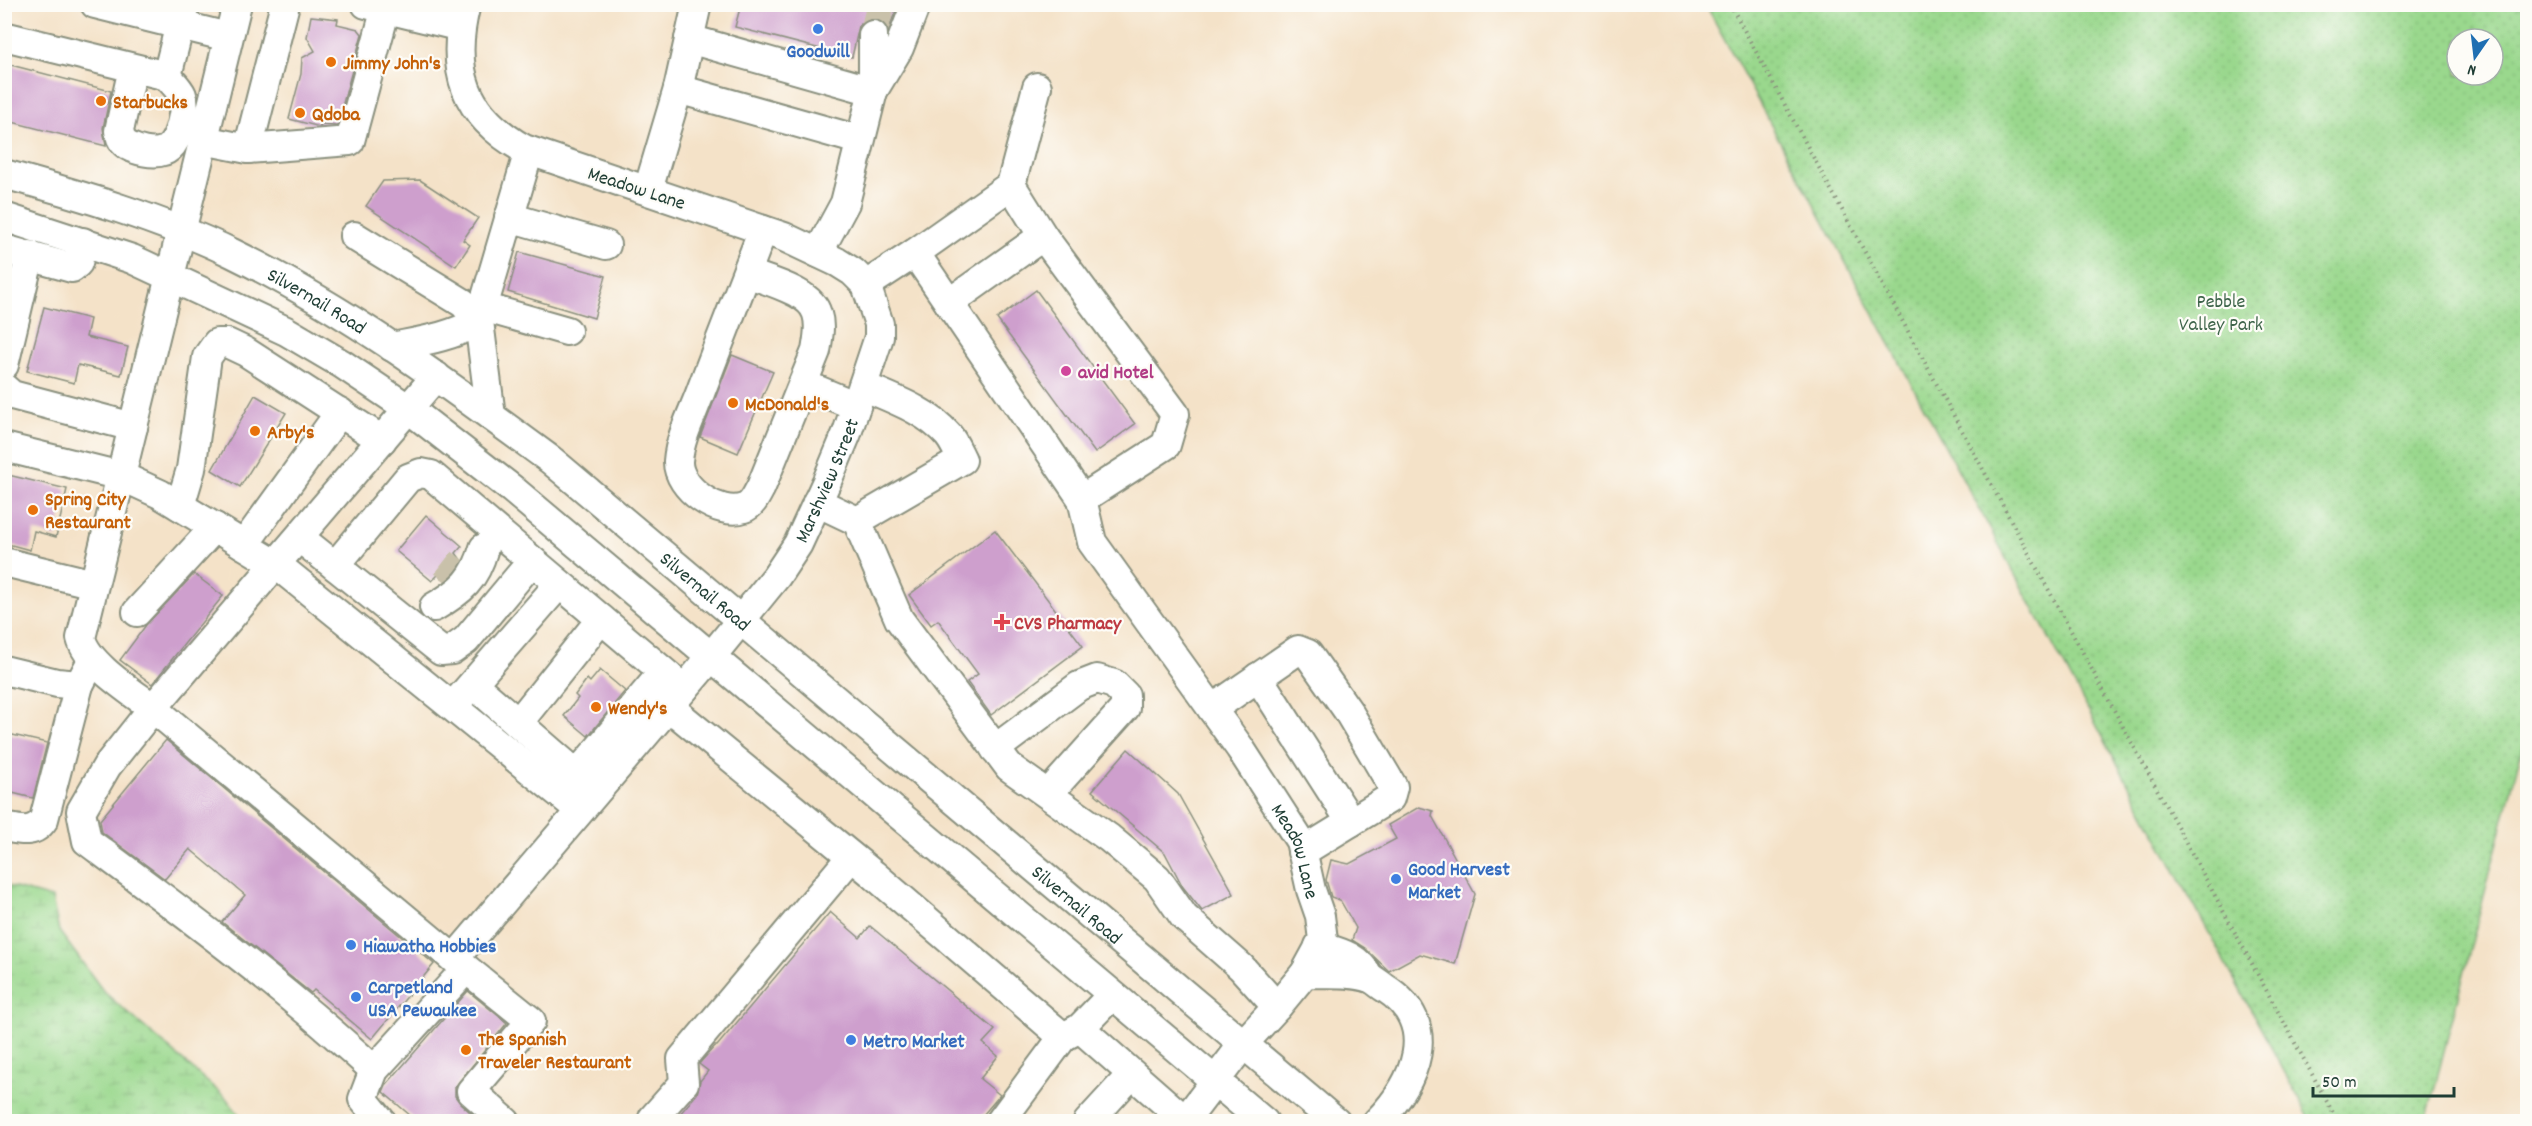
<svg xmlns="http://www.w3.org/2000/svg" width="2532" height="1126" font-family="Dekko,sans-serif">
	<defs>
		<pattern id="wetland-marsh" width="20" height="14" patternUnits="userSpaceOnUse" patternTransform="scale(1.5)"><rect width="20" height="14" fill="#9ad88d"/><path d="M1 5h8M5 5V1M11 12h8M15 12V8" fill="none" stroke="#84ba7a"/></pattern>
		<pattern id="park-dots" width="8" height="8" patternUnits="userSpaceOnUse" patternTransform="scale(1.5)"><rect width="8" height="8" fill="#9ad88d"/><path d="M2 2h.1M6 6h.1" fill="none" stroke="#84ba7a" stroke-width="1.8" stroke-linecap="round"/></pattern>
	</defs>
	<rect width="100%" height="100%" fill="#fdfcf7"/>
	<filter id="ink" filterUnits="userSpaceOnUse"><feTurbulence type="fractalNoise" baseFrequency=".0167" numOctaves="2"/><feDisplacementMap in="SourceGraphic" scale="12" xChannelSelector="R" yChannelSelector="G"/><feConvolveMatrix kernelMatrix="1 2 1 2 8 2 1 2 1" color-interpolation-filters="sRGB"/></filter>
	<filter id="wash" filterUnits="userSpaceOnUse"><feTurbulence type="fractalNoise" baseFrequency=".008" numOctaves="4" result="noise"/><feDisplacementMap in="SourceGraphic" scale="24" xChannelSelector="R" yChannelSelector="G"/><feGaussianBlur stdDeviation="1.35" result="paint"/><feColorMatrix in="noise" values="0 0 0 0 0 0 0 0 0 0 0 0 0 0 0 0 0 1.4 0 .05"/><feComposite in="paint" operator="in"/></filter>
	<g filter="url(#wash)">
		<rect width="100%" height="100%" fill="#f4e2c8"/>
		<path fill="url(#wetland-marsh)" stroke="#5c8a60" stroke-width="1.5" d="M5,885L52,898L59,931L104,992L226,1098L244,1121H5Z"/>
		<path fill="url(#park-dots)" stroke="#5c8a60" stroke-width="1.5" fill-rule="evenodd" d="M2516,4L2528,12L2527,729L2426,1121H2311L1706,5ZM2457,39H2493V75H2457Z"/>
		<g id="blocks">
			<g fill="#ce9fcd">
				<path d="M741,4H883L897,8L888,30L882,21L874,19L865,20L859,26L852,57L735,27Z"/>
				<path d="M311,16L338,19L337,24L358,29L362,34L337,125L322,124L320,127L289,119L301,74L302,58L315,51L307,37Z"/>
				<path d="M7,64L111,91L103,128L106,146L4,120V72Z"/>
				<path d="M420,180L478,218L463,240L470,245L456,266L366,206L383,181Z"/>
				<path d="M519,252L606,276L594,318L508,292Z"/>
				<path d="M1036,290L1135,424L1095,453L997,319Z"/>
				<path d="M44,307L90,319L86,337L128,347L121,375L78,365L74,383L27,371Z"/>
				<path d="M732,355L773,372L738,453L700,437Z"/>
				<path d="M255,395L286,413L240,487L212,470Z"/>
				<path d="M4,474L67,489L56,537L34,531L30,550L4,543Z"/>
				<path d="M426,515L462,546L456,553L462,561L445,580L438,575L432,581L396,551Z"/>
				<path d="M995,530L1083,646L991,715L967,682L978,674L938,620L931,625L909,595Z"/>
				<path d="M194,574L223,596L152,684L120,660L146,625Z"/>
				<path d="M600,670L625,691L588,736L564,716L578,698L575,695L587,679L590,682Z"/>
				<path d="M4,733L47,743L33,798L4,791Z"/>
				<path d="M166,740L434,964L372,1039L314,990L311,993L222,922L245,895L190,849L165,879L102,832L100,820Z"/>
				<path d="M1128,749L1178,794L1234,894L1202,911L1183,887L1165,853L1092,791Z"/>
				<path d="M1419,807L1433,811L1432,816L1475,894L1455,964L1420,954L1389,971L1365,948L1352,940L1356,928L1340,900L1331,897L1326,880L1331,860L1349,864L1396,839L1388,825Z"/>
				<path d="M830,912L860,938L870,926L995,1030L983,1043L998,1056L980,1079L1000,1095L977,1122H673L697,1094L700,1081L708,1071L699,1064L715,1046H717Z"/>
				<path d="M468,991L507,1023L455,1087V1096L460,1103L481,1122H418L383,1092L386,1085Z"/>
			</g>
		</g>
	</g>
	<g filter="url(#ink)">
		<use href="#blocks" fill-opacity="0" stroke="#8a907e" stroke-width="1.5"/>
		<g fill="none" stroke-linecap="round" stroke-linejoin="round">
			<g stroke="#c9c1aa" stroke-width="28" stroke-dasharray="28 14" stroke-linecap="butt">
				<path d="M873,35L881,4"/>
				<path d="M446,582L463,560"/>
			</g>
			<defs>
				<g id="minor">
					<path d="M95,4L228,37"/>
					<path id="s1" d="M237,4L81,638C87,664 132,692 153,708L454,959L701,669L776,577L798,544L827,481L847,433L879,337V324L866,285L853,272L837,262L784,237L524,149C464,115 449,70 466,4"/>
					<path d="M366,4L461,27"/>
					<path d="M4,36L167,76C172,82 179,88 182,95C187,108 180,138 169,148C159,157 129,151 122,140C120,137 120,134 119,131L133,68"/>
					<path d="M689,39L873,91"/>
					<path d="M167,76L185,4"/>
					<path d="M678,89L859,140"/>
					<path d="M873,91L899,48L916,4"/>
					<path d="M203,140L248,149L350,141L387,4"/>
					<path d="M248,149L285,4"/>
					<path id="s2" d="M4,174C80,195 162,219 232,253C347,309 449,385 552,461L1336,1122"/>
					<path d="M1011,185L1037,87"/>
					<path d="M648,190L678,89L697,4"/>
					<path d="M4,217L132,259L286,331L342,364L409,409L512,489L1264,1122"/>
					<path d="M509,217L606,245"/>
					<path d="M354,236L463,303L479,321"/>
					<path d="M1043,236L1175,414L1166,445L1082,499"/>
					<path d="M4,249L72,268L78,263L83,242"/>
					<path d="M818,253L845,203L873,91V35"/>
					<path d="M915,253L1011,185L1043,236L949,303"/>
					<path d="M747,273C767,281 811,291 817,314C821,326 818,339 816,351L761,487C757,494 753,505 744,508C719,517 677,488 678,461C680,436 694,411 702,388C722,335 743,282 763,230"/>
					<path id="s3" d="M866,285L915,253L1082,499L1092,542L1240,748L1300,841L1311,890L1320,916L1323,940L1305,973L1277,1007L1244,1043L1184,1122"/>
					<path d="M483,307L567,331"/>
					<path d="M392,347C423,341 451,337 479,321"/>
					<path d="M4,365L30,255"/>
					<path d="M803,384L856,406"/>
					<path d="M4,388L12,395L133,427"/>
					<path d="M491,416L479,321L529,151"/>
					<path d="M4,447L121,476L160,494L277,565L580,810"/>
					<path d="M817,502L857,521L899,619L1009,767L1109,838L1157,878L1184,917L1241,967L1277,1007"/>
					<path d="M180,506L191,469L207,357L217,343H227L246,352L382,440"/>
					<path d="M857,521L962,460C958,452 954,442 948,435C926,410 893,399 863,386"/>
					<path d="M300,538L335,566L408,478L421,473L431,475L684,689"/>
					<path d="M244,545L340,412"/>
					<path d="M4,562L94,584"/>
					<path d="M335,566L441,651L452,650L466,640L532,561"/>
					<path d="M434,607C462,591 475,580 484,548"/>
					<path d="M137,612L215,527"/>
					<path d="M4,670L57,683L79,685L88,668"/>
					<path d="M1258,677L1351,822"/>
					<path d="M473,684L596,791"/>
					<path d="M460,698L559,584"/>
					<path d="M668,706L873,874L1063,1037L1080,1028L1112,995"/>
					<path d="M1212,709L1298,650L1308,654L1348,711L1393,787L1390,798L1302,852"/>
					<path d="M518,723L601,619"/>
					<path d="M995,749L1079,686L1097,679L1114,684L1125,695V708L1048,794"/>
					<path d="M578,773L663,672"/>
					<path d="M4,827C20,830 34,835 44,819L79,685"/>
					<path d="M1319,946C1343,953 1357,956 1370,978"/>
					<path d="M454,959L531,1021L471,1091L506,1122"/>
					<path d="M1305,973C1325,974 1350,971 1370,978C1375,980 1380,985 1385,988C1442,1024 1415,1083 1377,1122"/>
					<path d="M1080,1028L1187,1122"/>
					<path d="M374,1070C284,987 185,914 87,841L81,811L107,766L153,708L436,376"/>
					<path d="M382,1122L363,1099L374,1070L466,969"/>
					<path d="M657,1122L653,1118L684,1083L682,1059L851,857"/>
					<path d="M1000,1122L1063,1037"/>
					<path d="M1088,1122L1132,1074"/>
				</g>
			</defs>
			<use href="#minor" stroke="#8a907e" stroke-width="32"/>
			<path stroke="#8a907e" stroke-width="4" stroke-dasharray="1.5 4.5" stroke-linecap="butt" d="M1730,4L2338,1122"/>
			<use href="#minor" stroke="#fff" stroke-width="28"/>
		</g>
	</g>
	<g fill="#3f7fe0" stroke="#fdfcf7" stroke-width="2">
		<circle cx="818" cy="29" r="6"/>
		<circle cx="1396" cy="879" r="6"/>
		<circle cx="351" cy="945" r="6"/>
		<circle cx="356" cy="997" r="6"/>
		<circle cx="851" cy="1040" r="6"/>
	</g>
	<g fill="#e8710a" stroke="#fdfcf7" stroke-width="2">
		<circle cx="331" cy="62" r="6"/>
		<circle cx="101" cy="101" r="6"/>
		<circle cx="300" cy="113" r="6"/>
		<circle cx="733" cy="403" r="6"/>
		<circle cx="255" cy="431" r="6"/>
		<circle cx="33" cy="510" r="6"/>
		<circle cx="596" cy="707" r="6"/>
		<circle cx="466" cy="1050" r="6"/>
	</g>
	<circle fill="#d1479c" stroke="#fdfcf7" stroke-width="2" cx="1066" cy="371" r="6"/>
	<path fill="#e0444e" stroke="#fdfcf7" stroke-width="2" d="M999 613h6v6h6v6h-6v6h-6v-6h-6v-6h6z"/>
	<g text-anchor="middle" stroke-width="4.5" stroke-linejoin="round" paint-order="stroke">
		<g font-size="20" font-weight="bold" fill="#366cbe" stroke="#fdfcf7" text-anchor="start">
			<text x="818" y="57" text-anchor="middle">Goodwill</text>
			<text x="1408" y="875">Good Harvest<tspan x="1408" dy="23">Market</tspan></text>
			<text x="363" y="952">Hiawatha Hobbies</text>
			<text x="368" y="993">Carpetland<tspan x="368" dy="23">USA Pewaukee</tspan></text>
			<text x="863" y="1047">Metro Market</text>
		</g>
		<g font-size="20" font-weight="bold" fill="#c56008" stroke="#fdfcf7" text-anchor="start">
			<text x="343" y="69">Jimmy John's</text>
			<text x="113" y="108">Starbucks</text>
			<text x="312" y="120">Qdoba</text>
			<text x="745" y="410">McDonald's</text>
			<text x="267" y="438">Arby's</text>
			<text x="45" y="505">Spring City<tspan x="45" dy="23">Restaurant</tspan></text>
			<text x="608" y="714">Wendy's</text>
			<text x="478" y="1045">The Spanish<tspan x="478" dy="23">Traveler Restaurant</tspan></text>
		</g>
		<g font-size="20" fill="#1f3d34" stroke="#fdfcf7">
			<text transform="translate(637 187) rotate(18)" y="7">Meadow Lane</text>
			<text dy="7" stroke="none"><textPath href="#s2" startOffset="339">Silvernail Road</textPath></text>
			<text dy="7" stroke="none"><textPath href="#s1" startOffset="1756">Marshview Street</textPath></text>
			<text dy="7" stroke="none"><textPath href="#s2" startOffset="825">Silvernail Road</textPath></text>
			<text dy="7" stroke="none"><textPath href="#s3" startOffset="772">Meadow Lane</textPath></text>
			<text dy="7" stroke="none"><textPath href="#s2" startOffset="1311">Silvernail Road</textPath></text>
		</g>
		<g font-size="20" fill="#3e644a" stroke="#fdfcf7">
			<text x="2221" y="307">Pebble<tspan x="2221" dy="23">Valley Park</tspan></text>
		</g>
		<g font-size="20" font-weight="bold" fill="#b23c85" stroke="#fdfcf7" text-anchor="start">
			<text x="1078" y="378">avid Hotel</text>
		</g>
		<g font-size="20" font-weight="bold" fill="#be3a42" stroke="#fdfcf7" text-anchor="start">
			<text x="1014" y="629">CVS Pharmacy</text>
		</g>
	</g>
	<rect width="2532" height="1126" fill="none" stroke="#fdfcf7" stroke-width="24"/>
	<g transform="translate(2475 57) rotate(194)"><circle r="28" fill="#fdfcf7" stroke="#a4b0a9" stroke-width="1.5"/>
	<path d="M0-4.5L10 22L0 15L-10 22Z" fill="#1f6fb2"/>
	<text y="-9" font-size="16" font-weight="bold" text-anchor="middle" fill="#1f3d34">N</text>
	</g>
	<path d="M2313 1087v9h141v-9" fill="none" stroke="#1f3d34" stroke-width="3"/>
	<text x="2322" y="1087" font-size="18" fill="#1f3d34" stroke="#fdfcf7" stroke-width="4.5" paint-order="stroke">50 m</text>
</svg>
